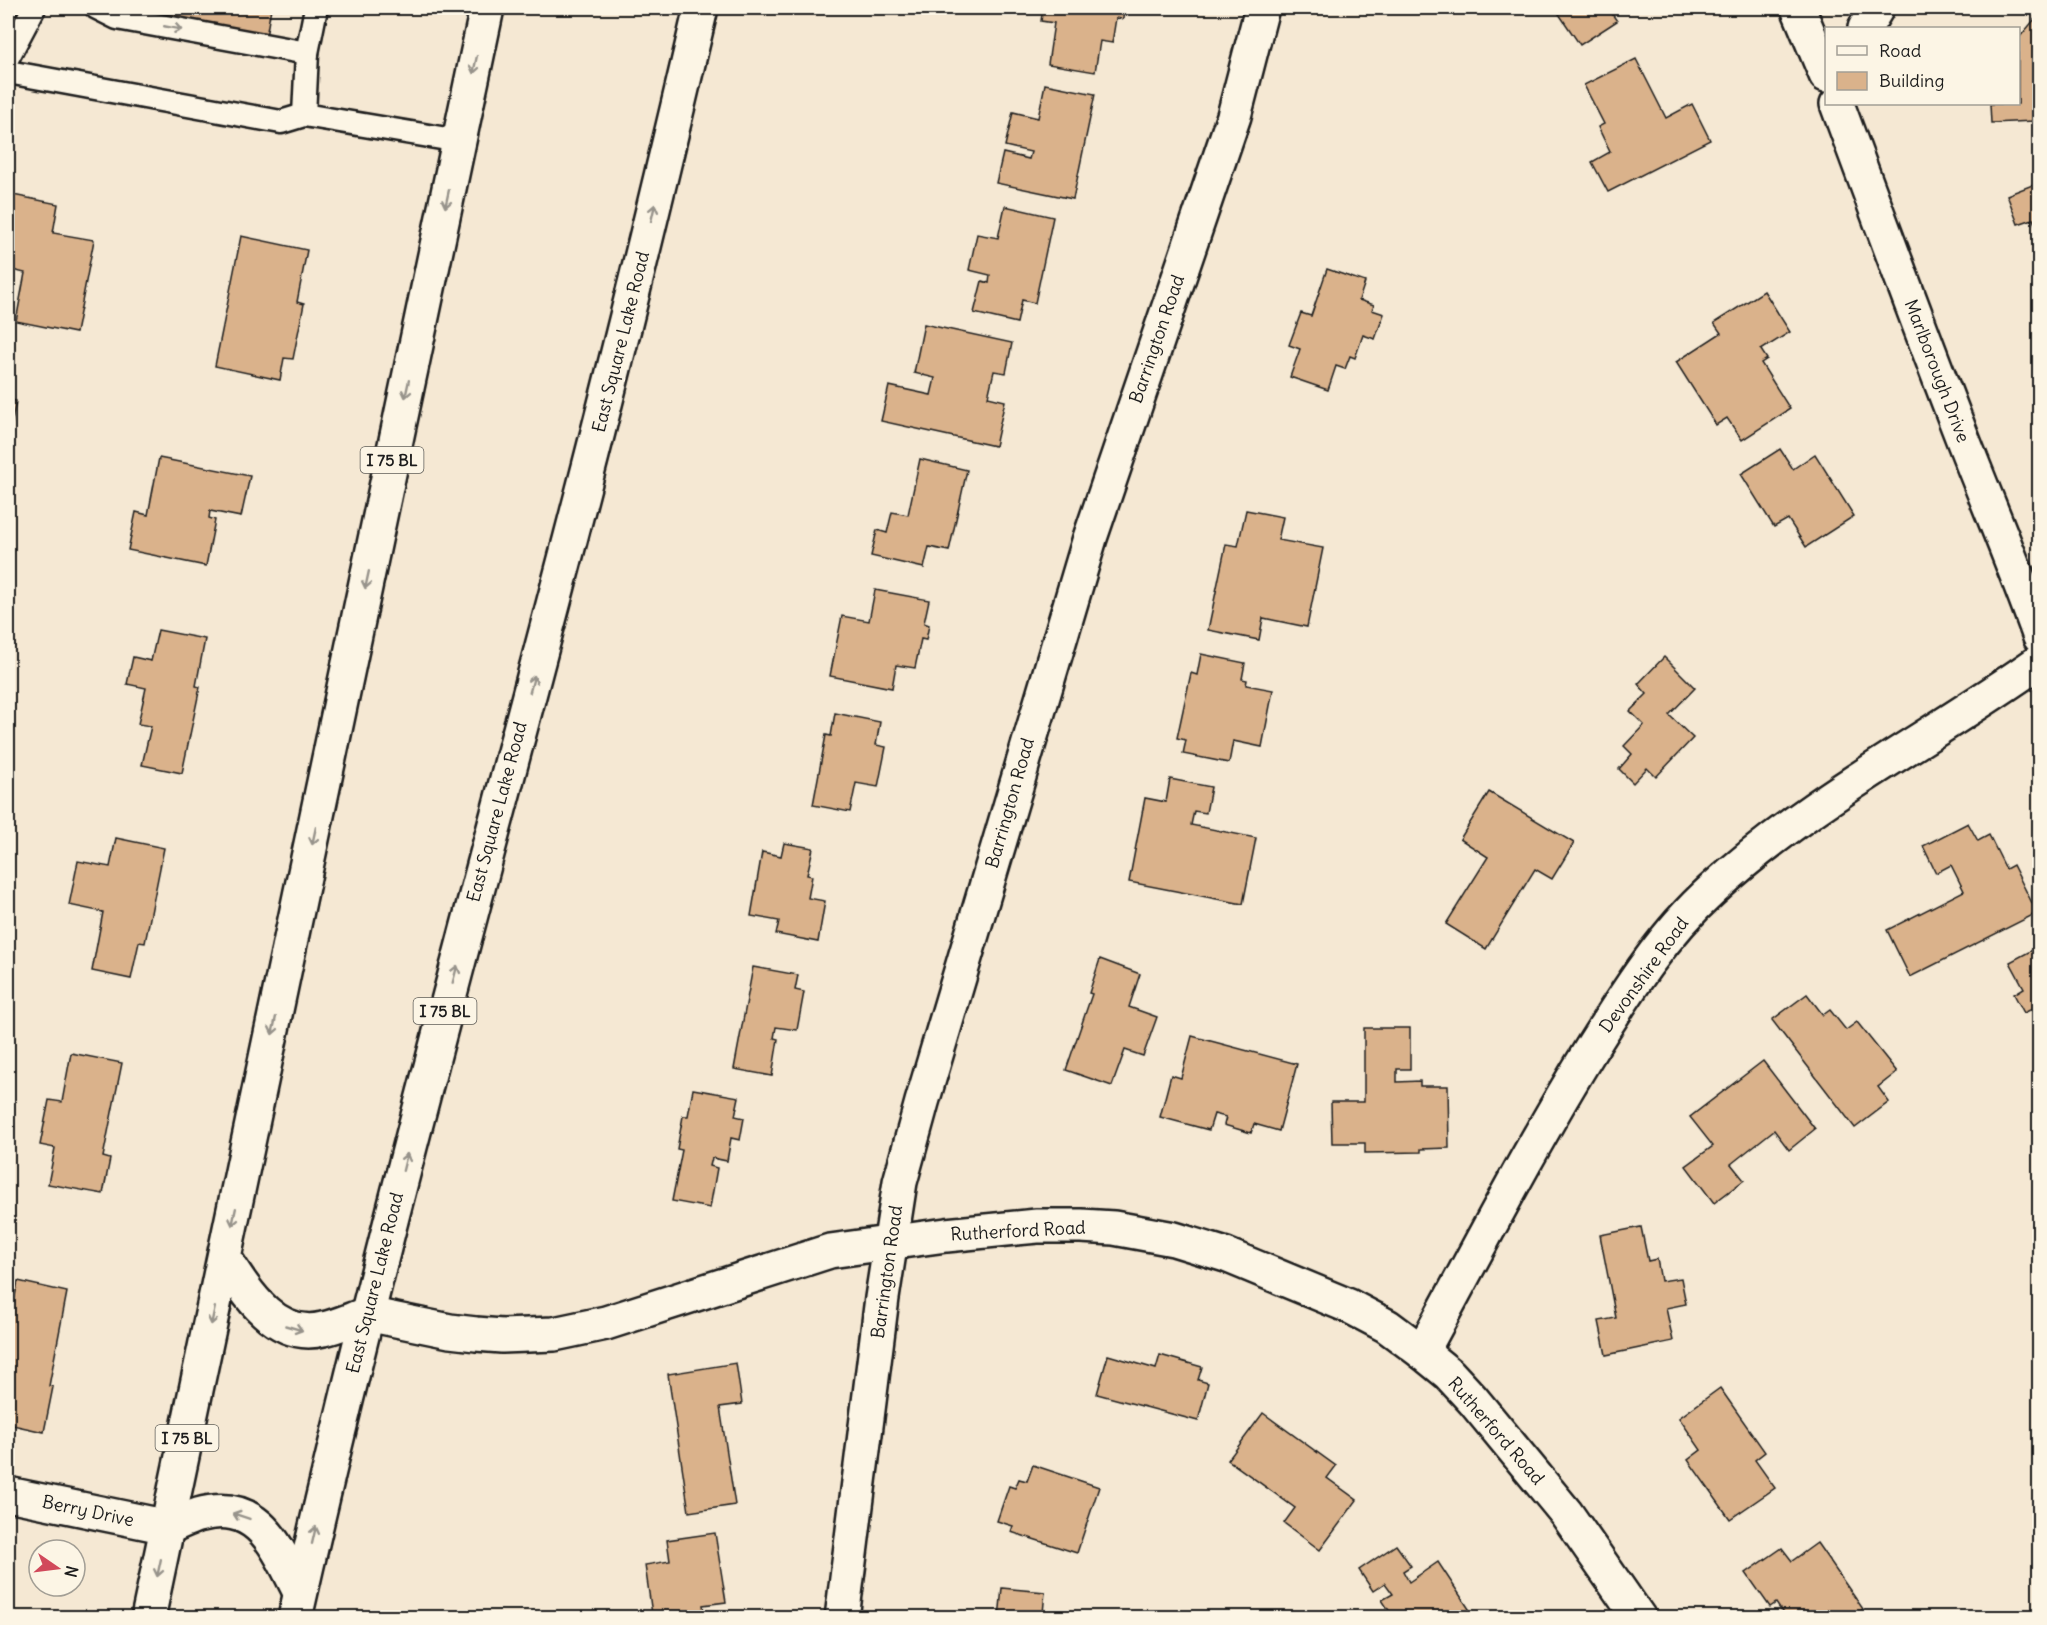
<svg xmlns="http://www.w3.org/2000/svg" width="2047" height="1625" font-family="Delius,sans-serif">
	<rect width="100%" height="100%" fill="#f5e8d3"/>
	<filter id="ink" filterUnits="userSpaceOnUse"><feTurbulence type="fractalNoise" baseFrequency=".0167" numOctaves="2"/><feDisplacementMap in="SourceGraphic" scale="12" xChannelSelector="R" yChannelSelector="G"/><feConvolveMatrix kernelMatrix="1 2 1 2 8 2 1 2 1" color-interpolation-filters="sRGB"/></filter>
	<g filter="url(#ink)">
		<g fill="#dab28b" stroke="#1c1c1c" stroke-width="1.5">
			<path d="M141,8H271L266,37L140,12Z"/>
			<path d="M1043,8H1124L1123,19L1116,18L1112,43L1100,41L1095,72L1048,64L1054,23L1041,21Z"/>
			<path d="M1555,8H1608L1617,21L1580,45Z"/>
			<path d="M2040,13V114L2034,121L1991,123L1990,104H2018V39Z"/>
			<path d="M1636,59L1666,118L1692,104L1710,140L1608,192L1592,162L1610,152L1598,127L1604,124L1584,85Z"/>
			<path d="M1045,84L1095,94L1073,199L996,183L1003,153L1029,159L1031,152L1005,146L1013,112L1038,118Z"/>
			<path d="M2040,182V236L2033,219L2018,224L2007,195Z"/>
			<path d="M8,194L58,204L53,233L94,240L76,333L16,321L25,273L8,269Z"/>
			<path d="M1005,206L1053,217L1035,303L1022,300L1017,323L974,313L982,281L989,283L990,275L969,270L977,234L998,238Z"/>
			<path d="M241,236L307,250L297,302L304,304L293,359L284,358L280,380L215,366Z"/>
			<path d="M1327,269L1365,282L1359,300L1374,305L1372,310L1384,314L1375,339L1363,335L1355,358L1350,356L1345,369L1336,366L1328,390L1290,377L1300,349L1289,345L1301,313L1311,316Z"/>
			<path d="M1764,291L1790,332L1761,350L1767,359L1761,363L1790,409L1742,440L1727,418L1716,425L1676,362L1721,333L1714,323Z"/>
			<path d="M924,324L1012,343L1006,373L994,371L988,397L1005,401L995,446L881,421L889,386L931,395L935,378L914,373Z"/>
			<path d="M8,399L16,401L8,441Z"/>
			<path d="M1780,449L1793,469L1815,454L1854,516L1806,547L1788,519L1774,527L1741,474Z"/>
			<path d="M159,458L250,476L241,517L210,511L209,518L215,520L206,566L128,550L136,512L148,515Z"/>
			<path d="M920,459L967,470L949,551L929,547L924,568L871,556L877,530L887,533L892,512L908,515Z"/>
			<path d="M1246,510L1283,517L1278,540L1323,548L1307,627L1263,618L1259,640L1208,630L1226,544L1238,546Z"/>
			<path d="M875,590L929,600L924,623L929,625L926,640L921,639L915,668L896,665L892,688L830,676L842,616L869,621Z"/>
			<path d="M158,630L205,639L196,686L200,687L182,773L142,765L151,726L138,724L146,688L127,684L133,657L151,661Z"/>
			<path d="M1201,654L1245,663L1242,679L1247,680L1246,685L1273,690L1262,747L1233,741L1229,763L1183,754L1186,740L1177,738L1191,673L1197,675Z"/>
			<path d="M1664,657L1695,688L1669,715L1693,738L1656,777L1647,768L1633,783L1619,769L1632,754L1624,746L1644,725L1630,711L1647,694L1638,684Z"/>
			<path d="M835,713L880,722L876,745L886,747L878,787L856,783L850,812L813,805L826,735L831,736Z"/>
			<path d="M1170,779L1211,787L1206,813L1194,811L1191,825L1256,838L1243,904L1129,882L1145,798L1166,802Z"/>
			<path d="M1489,792L1574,843L1552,879L1535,869L1486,949L1446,924L1488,857L1460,839Z"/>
			<path d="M1968,823L1978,841L1989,835L2006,869L2013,865L2037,913L1910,977L1887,930L1964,891L1951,865L1936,873L1923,846Z"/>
			<path d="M116,838L164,848L145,943L139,942L131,979L92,971L103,912L69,905L78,861L110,867Z"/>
			<path d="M784,843L813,848L807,875L812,876L808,898L825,901L818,942L776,934L779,921L751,916L762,852L781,856Z"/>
			<path d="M2040,946V1005L2024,1013L2014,994L2024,988L2010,962Z"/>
			<path d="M1100,959L1140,974L1129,1007L1157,1017L1143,1056L1125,1050L1112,1086L1066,1070L1092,994L1089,993Z"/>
			<path d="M753,967L798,975L795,990L804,992L797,1030L776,1027L774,1038L778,1039L772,1076L734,1069Z"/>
			<path d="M1807,994L1823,1015L1830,1010L1846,1030L1857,1022L1897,1072L1878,1087L1889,1102L1855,1128L1772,1020Z"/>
			<path d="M1364,1028H1410V1069H1397V1082L1420,1081V1086H1448L1449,1148L1421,1149V1152L1365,1153V1143H1332L1331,1102H1364Z"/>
			<path d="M1192,1036L1297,1064L1279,1131L1254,1124L1251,1133L1224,1125L1226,1117L1214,1114L1209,1130L1160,1117L1171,1075L1181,1078Z"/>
			<path d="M71,1053L122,1063L103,1157L110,1159L103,1194L48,1184L55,1148L40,1145L49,1100L62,1102Z"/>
			<path d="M1763,1061L1815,1129L1789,1150L1774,1130L1731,1164L1744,1180L1714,1203L1686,1166L1713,1146L1690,1117Z"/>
			<path d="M693,1089L739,1097L735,1116L744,1118L740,1140L731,1138L727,1161L712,1158L710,1166L717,1168L710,1208L672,1201L682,1150L677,1149L683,1116H688Z"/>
			<path d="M1641,1227L1648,1261L1657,1259L1661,1281L1681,1278L1686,1304L1666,1308L1673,1341L1606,1355L1599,1321L1616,1318L1600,1235Z"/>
			<path d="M18,1281L67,1292L49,1386L53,1387L44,1432L8,1424V1330Z"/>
			<path d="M1108,1355L1156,1369L1160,1355L1202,1367L1198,1380L1208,1383L1198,1421L1097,1394Z"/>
			<path d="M736,1363L742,1404L720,1407L735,1505L689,1512L668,1374Z"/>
			<path d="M1720,1388L1765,1452L1755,1460L1775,1488L1730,1519L1688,1460L1701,1450L1679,1418Z"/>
			<path d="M1263,1413L1336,1466L1327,1478L1357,1500L1320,1550L1284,1523L1295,1508L1228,1460Z"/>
			<path d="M1033,1465L1099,1487L1077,1553L1011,1532L1013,1526L997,1521L1009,1486L1015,1488L1019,1479L1027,1481Z"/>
			<path d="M715,1533L726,1602L703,1605L705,1618H661V1612L652,1614L645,1565L670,1561L667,1540Z"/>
			<path d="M1817,1543L1863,1609L1850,1618H1786L1776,1603L1770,1607L1746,1573L1782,1548L1792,1561Z"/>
			<path d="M1396,1545L1411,1566L1403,1571L1409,1582L1438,1562L1473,1615L1470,1618H1394L1382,1600L1393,1594L1385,1583L1373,1591L1359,1570Z"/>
			<path d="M1002,1588L1045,1592L1043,1613L1060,1615V1618H999Z"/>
		</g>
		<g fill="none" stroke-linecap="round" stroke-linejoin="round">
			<defs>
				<g id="lane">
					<path d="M97,8L117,18L307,53"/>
					<path d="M8,57L34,8"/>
					<path d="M8,72L281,122L304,115L459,141"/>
					<path d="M304,115L307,53L316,8"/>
				</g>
				<g id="street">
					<path d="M1798,8L1826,75"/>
					<path d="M1865,28L1877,8"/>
					<path d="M1837,104C1878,215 1919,326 1962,437C1988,504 2016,569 2040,637"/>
					<path d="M367,1314L450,1331L476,1334L502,1336L554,1334L606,1323L830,1251L946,1235L1037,1226H1081L1114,1228L1174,1239L1226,1255L1349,1306L1387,1326L1422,1352L1449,1374L1473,1400L1566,1513L1639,1618"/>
					<path d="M1422,1352C1478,1249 1532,1144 1594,1044C1628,990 1664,933 1712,890C1810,799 1932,738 2040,661"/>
					<path d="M8,1494L168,1527"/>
					<path d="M842,1618L882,1298L900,1182L922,1102L1090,538L1234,116L1262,8"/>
				</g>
				<g id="highway">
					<path d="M225,1259C246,1292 276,1341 323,1329C338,1326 352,1319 367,1314"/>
					<path d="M168,1527C178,1523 188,1518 198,1515C260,1498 277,1548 300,1592"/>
					<path d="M148,1618L487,8"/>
					<path d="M295,1618C380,1240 485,868 582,494C624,332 663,170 701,8"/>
				</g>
			</defs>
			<use href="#lane" stroke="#1c1c1c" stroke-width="27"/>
			<use href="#street" stroke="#1c1c1c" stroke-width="38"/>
			<use href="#highway" stroke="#1c1c1c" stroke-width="38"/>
			<use href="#lane" stroke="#fcf5e5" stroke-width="22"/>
			<use href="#street" stroke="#fcf5e5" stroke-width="33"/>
			<use href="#highway" stroke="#fcf5e5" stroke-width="33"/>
		</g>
		<defs><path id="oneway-shaft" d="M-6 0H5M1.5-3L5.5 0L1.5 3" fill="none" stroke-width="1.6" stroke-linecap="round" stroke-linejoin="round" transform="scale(1.5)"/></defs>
		<g stroke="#97938b">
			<use href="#oneway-shaft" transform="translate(173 28) rotate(11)"/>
			<use href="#oneway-shaft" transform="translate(475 65) rotate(102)"/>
			<use href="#oneway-shaft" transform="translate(447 199) rotate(102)"/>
			<use href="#oneway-shaft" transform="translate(653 213) rotate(-77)"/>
			<use href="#oneway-shaft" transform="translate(407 389) rotate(102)"/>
			<use href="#oneway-shaft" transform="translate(367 580) rotate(102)"/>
			<use href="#oneway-shaft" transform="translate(532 684) rotate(-75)"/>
			<use href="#oneway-shaft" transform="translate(314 836) rotate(102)"/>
			<use href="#oneway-shaft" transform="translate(455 974) rotate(-75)"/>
			<use href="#oneway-shaft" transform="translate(274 1026) rotate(102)"/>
			<use href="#oneway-shaft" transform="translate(405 1162) rotate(-76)"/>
			<use href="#oneway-shaft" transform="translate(234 1217) rotate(102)"/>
			<use href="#oneway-shaft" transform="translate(213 1316) rotate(102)"/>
			<use href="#oneway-shaft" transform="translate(294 1328) rotate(16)"/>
			<use href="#oneway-shaft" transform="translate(241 1516) rotate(-161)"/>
			<use href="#oneway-shaft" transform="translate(314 1535) rotate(-77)"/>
			<use href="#oneway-shaft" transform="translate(159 1568) rotate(102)"/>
		</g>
	</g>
	<g text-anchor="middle" stroke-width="6" stroke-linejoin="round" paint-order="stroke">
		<g fill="#fcf5e5" stroke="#5f5d58" stroke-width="1.5">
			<rect x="360.5" y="447" width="63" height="26" rx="4.5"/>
			<rect x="413.5" y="998" width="63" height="26" rx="4.5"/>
			<rect x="155.5" y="1425" width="63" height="26" rx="4.5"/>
		</g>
		<g font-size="16" font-weight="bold" fill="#1c1c1c">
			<text x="392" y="466">I 75 BL</text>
			<text x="445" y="1017">I 75 BL</text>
			<text x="187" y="1444">I 75 BL</text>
		</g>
		<g font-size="18" fill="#1c1c1c" stroke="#fcf5e5">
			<text transform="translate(1157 339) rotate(-71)" y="6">Barrington Road</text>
			<text transform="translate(621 342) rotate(-76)" y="6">East Square Lake Road</text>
			<text transform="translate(1937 371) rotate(69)" y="6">Marlborough Drive</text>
			<text transform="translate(1010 803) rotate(-74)" y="6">Barrington Road</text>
			<text transform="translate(497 812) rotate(-75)" y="6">East Square Lake Road</text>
			<text transform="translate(1644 975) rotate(-54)" y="6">Devonshire Road</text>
			<text transform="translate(1018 1231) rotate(-3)" y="6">Rutherford Road</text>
			<text transform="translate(887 1272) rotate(-82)" y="6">Barrington Road</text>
			<text transform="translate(375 1283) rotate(-76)" y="6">East Square Lake Road</text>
			<text transform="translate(1496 1431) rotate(49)" y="6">Rutherford Road</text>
			<text transform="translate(88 1511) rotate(12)" y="6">Berry Drive</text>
		</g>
	</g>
	<rect width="2047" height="1625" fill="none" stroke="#fcf5e5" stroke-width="30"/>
	<rect x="15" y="15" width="2017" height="1595" fill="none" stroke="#1c1c1c" stroke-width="2" filter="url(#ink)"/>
	<rect x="1825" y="27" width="195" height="78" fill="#fcf5e5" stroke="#a29e95" stroke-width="1.5"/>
	<rect x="1837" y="46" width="30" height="9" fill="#fcf5e5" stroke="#a29e95" stroke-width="1.5"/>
	<text x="1879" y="57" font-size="18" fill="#1c1c1c">Road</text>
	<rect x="1837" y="72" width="30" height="18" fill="#dab28b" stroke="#a29e95" stroke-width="1.5"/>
	<text x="1879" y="87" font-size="18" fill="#1c1c1c">Building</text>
	<g transform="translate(57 1568) rotate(104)"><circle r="28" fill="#fcf5e5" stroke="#a29e95" stroke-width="1.5"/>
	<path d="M0-4.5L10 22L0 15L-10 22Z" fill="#d1495b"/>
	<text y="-9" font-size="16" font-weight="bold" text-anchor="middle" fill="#1c1c1c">N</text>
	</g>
</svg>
